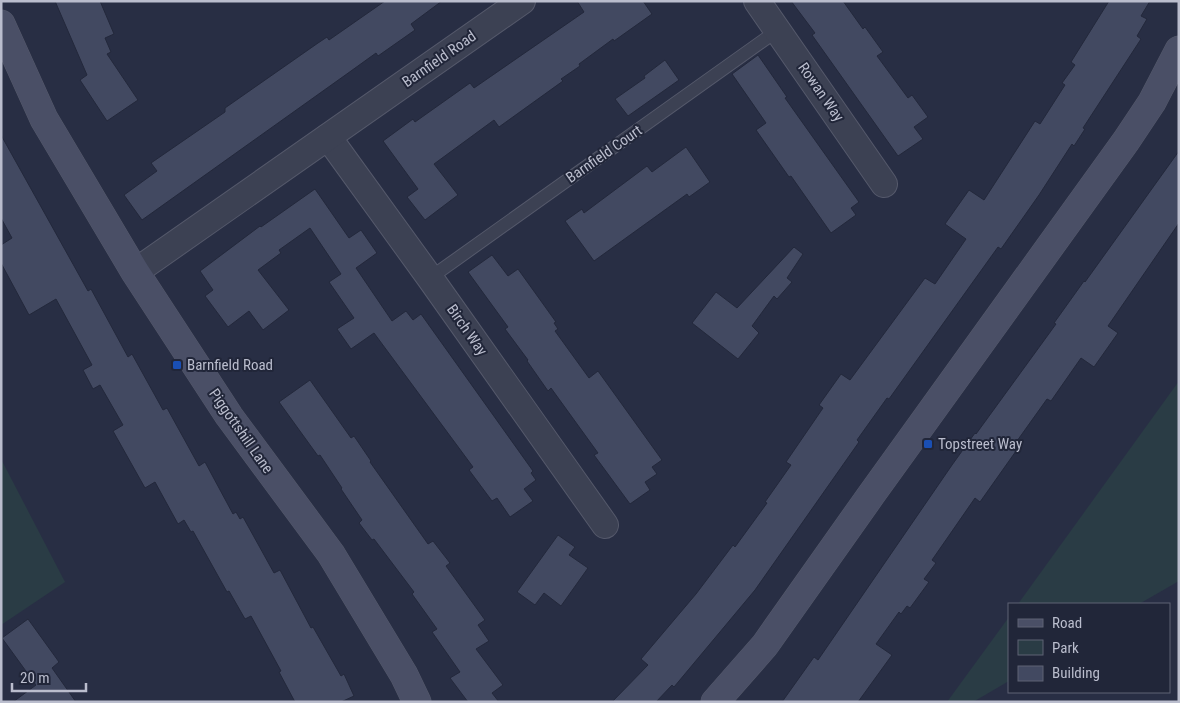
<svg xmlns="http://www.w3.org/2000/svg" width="1180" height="703" font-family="'Roboto Condensed',sans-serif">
	<rect width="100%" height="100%" fill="#282e44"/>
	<g fill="#2a3c45">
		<path d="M1179,381V581L1139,604H1018Z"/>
		<path d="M1,459L65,582L1,625Z"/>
		<path d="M1009,617V681L973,702H947Z"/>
	</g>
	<g fill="#424961" stroke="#23283b">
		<path d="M55,1H100L114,34L105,38L111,52L107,54L138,100L107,121L80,80L87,75Z"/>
		<path d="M385,1H442L411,24L415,30L378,56L376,53L351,71L142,220L124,195L157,171L151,163L225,112V108L318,43L327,37L329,40Z"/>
		<path d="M577,1H643L652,14L614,41L613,39L579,64L580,66L561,79L563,81L499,127L494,120L434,164L458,195L425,220L407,197L418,189L383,141L413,119L415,122L470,83L474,88L584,12Z"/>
		<path d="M791,1H843L863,29L865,27L883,52L877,56L908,98L912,95L928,117L914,127L923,139L898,156L812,35L815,33Z"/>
		<path d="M1109,1H1150L1141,16L1147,19L1137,36L1141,39L1083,128L1085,129L1074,146L1072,144L1039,195L1001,249L998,247L922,353L889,399L887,398L857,440L859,442L755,590L674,687L672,685L656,702H612L648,665L641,659L696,594L733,545L735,547L767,503L765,502L791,465L786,462L823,408L819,405L841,374L850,380L925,278L935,284L966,239L945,224L969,190L984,200L1035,121L1040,124L1065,85L1062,83L1075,65L1071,62Z"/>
		<path d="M758,55L787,97L785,98L859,202L851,208L856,215L831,233L791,176L789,177L756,130L766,123L732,74Z"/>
		<path d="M665,60L679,80L628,116L615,99L645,78L644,76Z"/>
		<path d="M1,135L88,291L91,289L128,357L132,354L163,410L167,408L199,466L205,462L233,514L236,512L240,519L243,517L274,573L280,570L311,628L313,627L341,676L344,674L354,696L341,702H295L279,672L281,671L251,616L245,619L229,591L227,592L193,531L191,532L184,520L178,524L155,482L145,488L113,431L123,425L100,385L93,389L83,370L92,365L56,299L29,315L1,263V245L12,238L1,218Z"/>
		<path d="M686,147L710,182L689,197L687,194L594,261L565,221L582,209L584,213L647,166L652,172Z"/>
		<path d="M1179,151V223L1108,326L1118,333L1094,367L1081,358L1051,401L1047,399L1017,441L1021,444L980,502L975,498L948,537L932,560L936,563L924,579L929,582L910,608L907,606L901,614L899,612L876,644L892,655L858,702H782L814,657L818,660L952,465L975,433L976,434L1056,324L1054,323L1084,281L1085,282Z"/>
		<path d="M315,189L349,238L361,230L377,253L356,268L392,321L406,311L413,320L421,314L533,471L531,473L536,480L524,489L533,501L510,517L497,498L492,501L469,470L473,467L374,333L351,349L337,329L354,318L329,282L341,274L310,228L279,250L281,253L258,270L289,310L263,330L249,311L228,327L205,296L213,290L200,271L260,226L261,227Z"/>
		<path d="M794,247L803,254L787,278L792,282L777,299L774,296L752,326L759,333L738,359L692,323L716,292L737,308Z"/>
		<path d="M492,255L508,276L518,269L556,322L554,323L558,329L555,331L589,378L598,371L662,460L652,467L657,474L645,482L650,490L630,504L594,455L598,453L551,388L548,391L527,361L528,360L505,329L508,327L468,272Z"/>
		<path d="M310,380L351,438L354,436L371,461L370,462L428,544L433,541L450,563L446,566L485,620L478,625L489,641L476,649L503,685L492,693L499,702H468L450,678L460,672L432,632L437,629L412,594L414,592L374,539L372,540L359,523L362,520L341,489L342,488L320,455L318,456L279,402Z"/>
		<path d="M558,535L575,547L569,555L588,568L561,606L544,593L535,605L517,592Z"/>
		<path d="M28,619L59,662L52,668L76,702H13L36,685L2,638Z"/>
	</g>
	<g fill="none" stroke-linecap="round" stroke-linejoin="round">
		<defs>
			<path id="lane" d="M430,278L778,30"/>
			<g id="street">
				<path d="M757,1L884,184"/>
				<path d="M328,137L430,278L605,525"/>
				<path d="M135,272L522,1"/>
			</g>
			<g id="secondary">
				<path d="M1,24L44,119L135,272L229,416L331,554L404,675L417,702"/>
				<path d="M715,702L765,645L871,495L1126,141L1152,102L1179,50"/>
			</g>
		</defs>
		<use href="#lane" stroke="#55596b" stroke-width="14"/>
		<use href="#street" stroke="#55596b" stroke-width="28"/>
		<use href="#secondary" stroke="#55596b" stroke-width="29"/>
		<use href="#lane" stroke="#3c4153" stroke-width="12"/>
		<use href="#street" stroke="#3c4153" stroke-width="26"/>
		<use href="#secondary" stroke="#4a4f66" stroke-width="28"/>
	</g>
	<g fill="#1a4fb4" stroke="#212639" stroke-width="2">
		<rect x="172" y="360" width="10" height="10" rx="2.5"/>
		<rect x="923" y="439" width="10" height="10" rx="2.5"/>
	</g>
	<g text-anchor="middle" stroke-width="4" stroke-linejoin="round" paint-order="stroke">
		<g font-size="15" fill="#babdcd" stroke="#212639">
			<text transform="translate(439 59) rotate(-35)" y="5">Barnfield Road</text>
			<text transform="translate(821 92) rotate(55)" y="5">Rowan Way</text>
			<text transform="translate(604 154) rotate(-35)" y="5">Barnfield Court</text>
			<text transform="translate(467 330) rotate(55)" y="5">Birch Way</text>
			<text transform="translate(241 431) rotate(55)" y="5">Piggottshill Lane</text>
		</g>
		<g font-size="15" fill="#babdcd" stroke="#212639" text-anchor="start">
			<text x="187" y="370">Barnfield Road</text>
			<text x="938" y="449">Topstreet Way</text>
		</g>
	</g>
	<rect width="1180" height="703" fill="none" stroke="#babdcd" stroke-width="5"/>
	<rect x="1008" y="603" width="162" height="90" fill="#212639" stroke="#5e6274"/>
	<rect x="1018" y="619" width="25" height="8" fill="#4a4f66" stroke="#5e6274"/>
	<text x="1052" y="628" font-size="15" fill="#babdcd">Road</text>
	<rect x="1018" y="640" width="25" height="15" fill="#2a3c45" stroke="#5e6274"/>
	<text x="1052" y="653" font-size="15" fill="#babdcd">Park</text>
	<rect x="1018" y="666" width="25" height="15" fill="#424961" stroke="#5e6274"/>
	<text x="1052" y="678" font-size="15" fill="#babdcd">Building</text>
	<path d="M12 683v8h74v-8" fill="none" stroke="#babdcd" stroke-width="2.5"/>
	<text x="20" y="683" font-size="15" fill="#babdcd" stroke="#212639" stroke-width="4" paint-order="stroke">20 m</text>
</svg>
